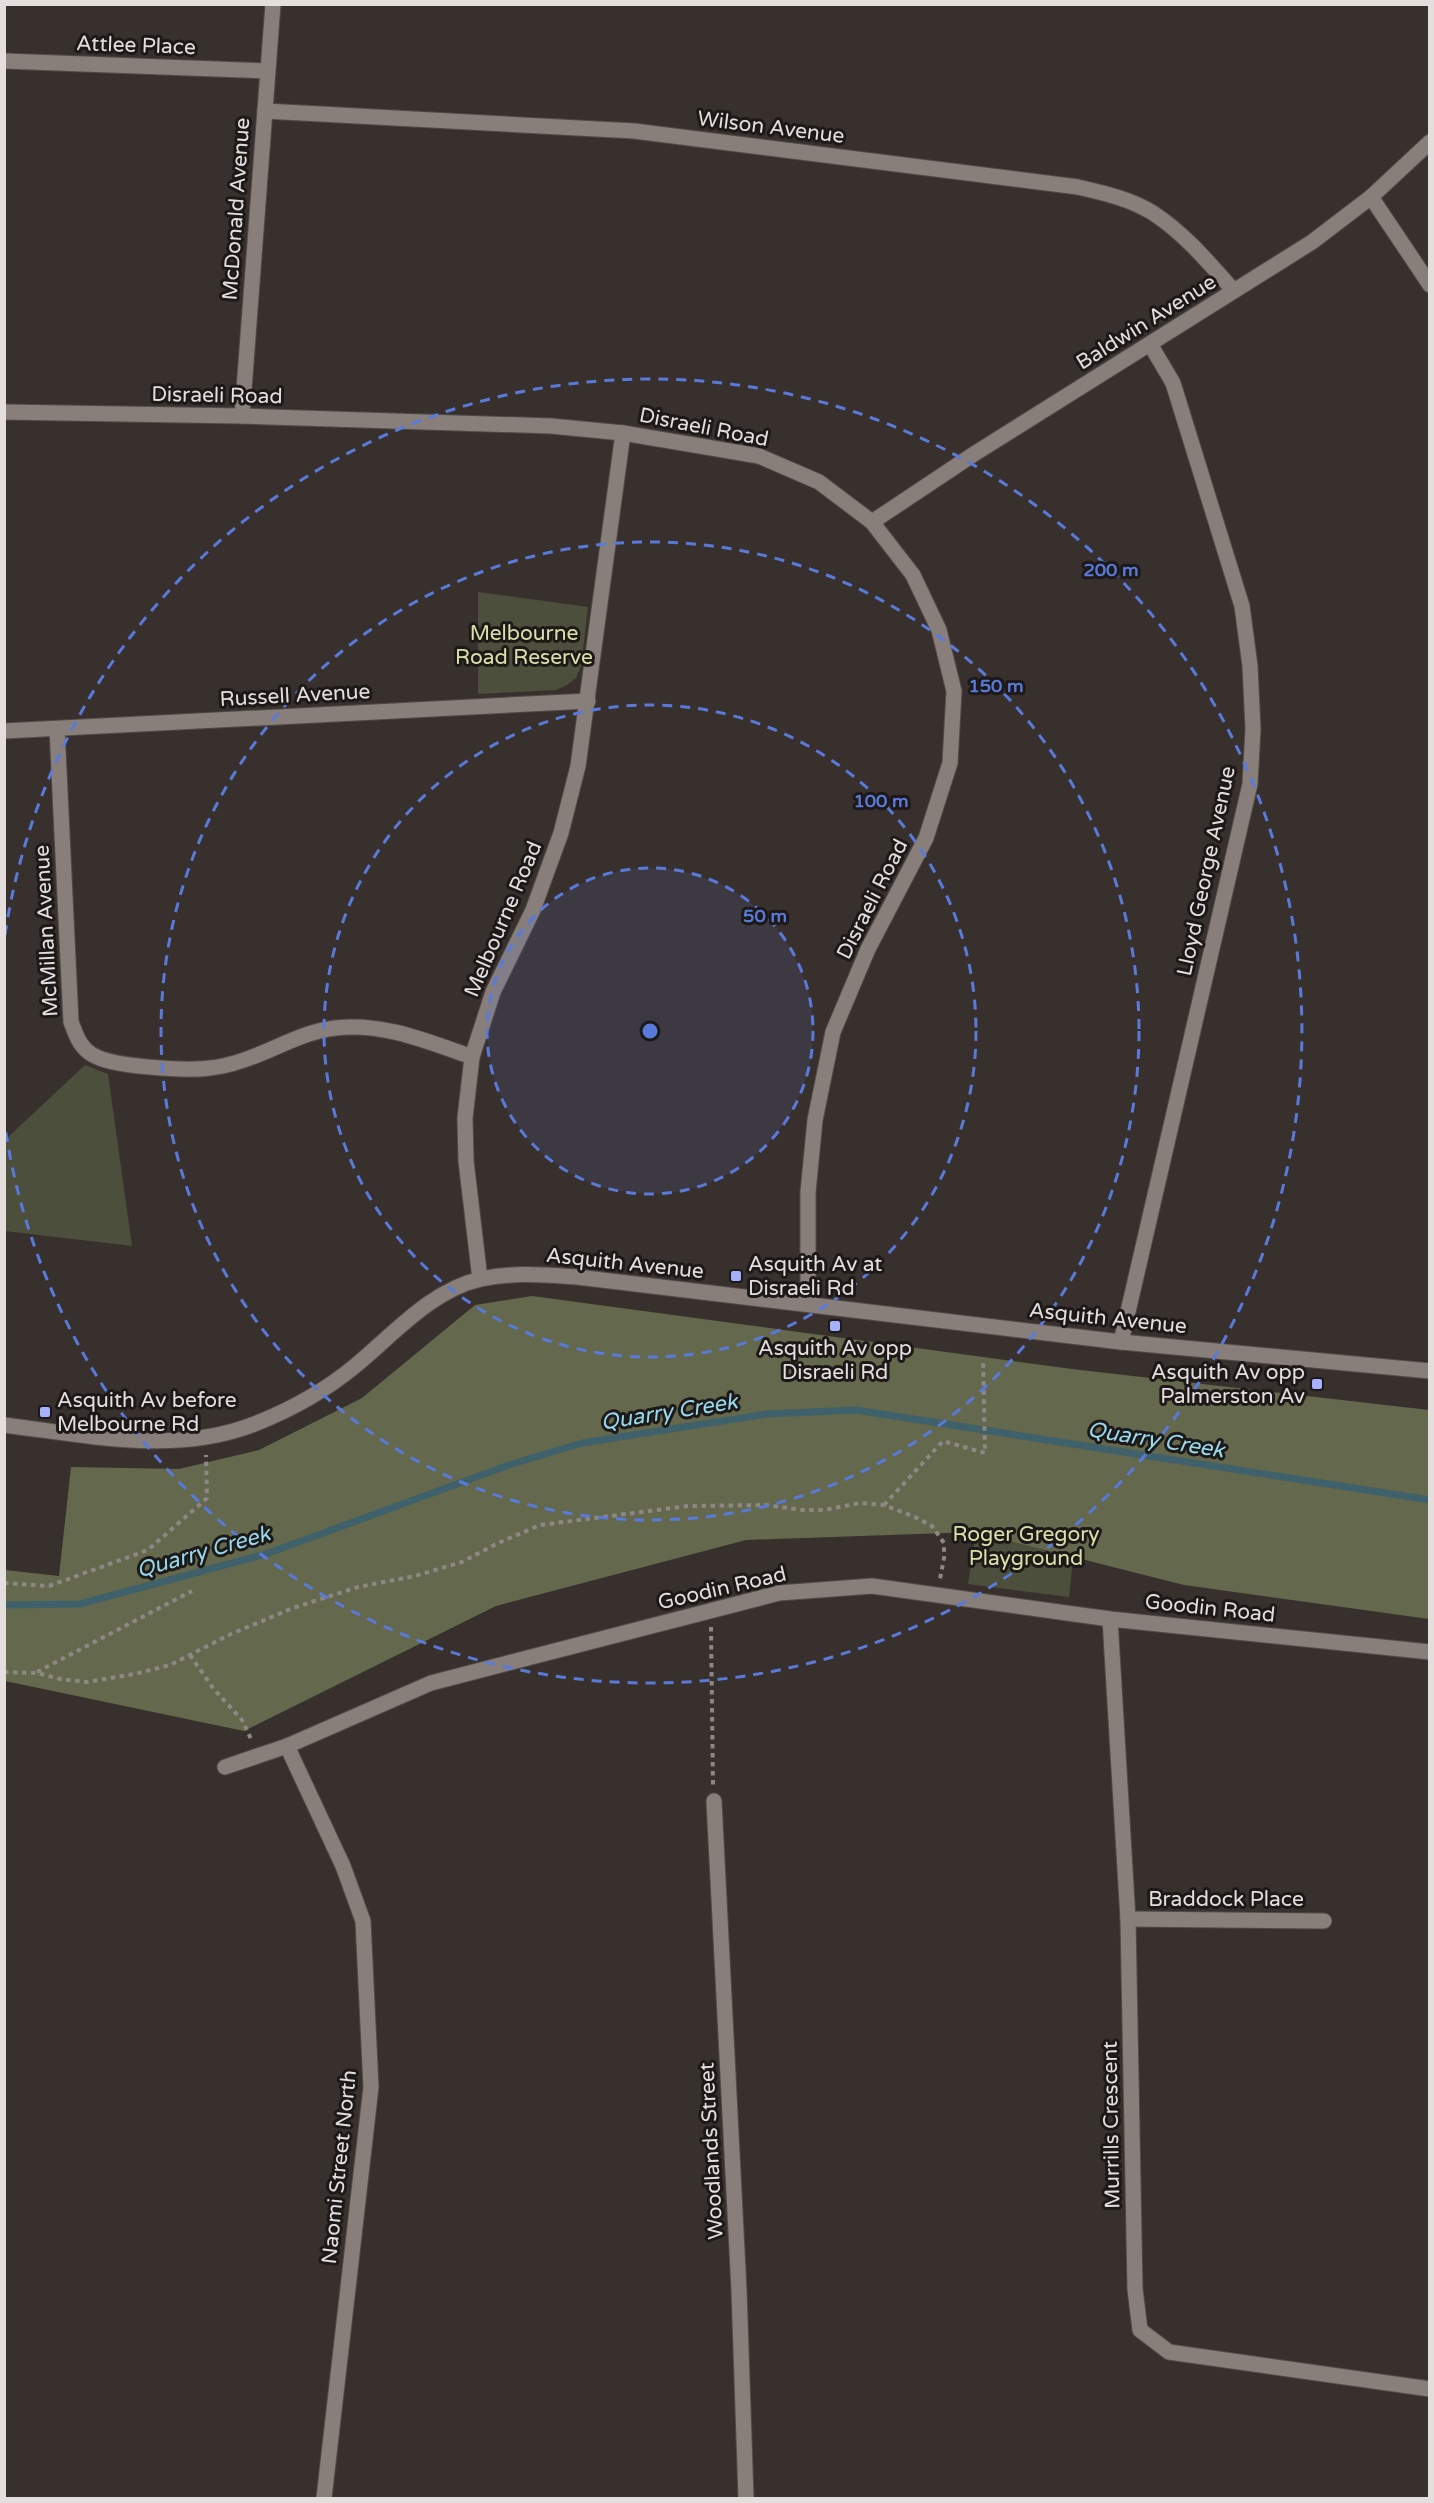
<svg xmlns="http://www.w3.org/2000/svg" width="1434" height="2503" font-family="'Varela Round',sans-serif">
	<rect width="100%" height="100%" fill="#38302d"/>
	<g fill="#4c4f3c">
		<path d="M478,592L588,607L581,666L576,678L567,685L556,690L478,694Z"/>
		<path d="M85,1065L108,1074L132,1246L5,1231V1140Z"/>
		<path d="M982,1496L1079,1504L1069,1597L968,1584Z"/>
	</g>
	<path fill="#64684c" d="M532,1296L1072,1369L1429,1410V1619L1184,1585L974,1532L746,1540L496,1606L244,1731L5,1681V1570L59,1576L71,1467L179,1469L259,1450L362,1398L475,1305Z"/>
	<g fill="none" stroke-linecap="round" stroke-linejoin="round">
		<path stroke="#3e616b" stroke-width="7" d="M4,1605L80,1604L266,1554L509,1465L582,1443L767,1414L856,1410L1430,1500"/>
		<defs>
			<g id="street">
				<path d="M4,61L267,71"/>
				<path d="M265,111L634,131L1078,187C1104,193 1131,199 1153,213C1185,234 1209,263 1234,291"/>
				<path d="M1371,197L1430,285"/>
				<path d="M4,412L242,416L551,426L623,433L759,456L819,482L872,522L913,575L939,630L954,691L950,763L926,838L868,949L833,1032L815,1120L808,1192V1303"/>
				<path d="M242,416L273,4"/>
				<path d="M872,522L974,454L1312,242L1371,197L1430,142"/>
				<path d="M57,729L71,1022C76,1035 80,1048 93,1055C112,1067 187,1071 210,1068C220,1067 232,1064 241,1061C273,1051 301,1032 335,1028C383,1022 429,1042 472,1057"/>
				<path d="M4,731L588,701"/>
				<path d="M480,1279L466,1161L465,1118L472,1057L493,992L533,910L561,833L578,766L623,433"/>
				<path d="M1121,1342L1250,784L1253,729L1250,666L1242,606L1173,383L1150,344"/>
				<path d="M4,1425C87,1435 176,1456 257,1423C292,1409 326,1390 355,1366C393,1335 431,1290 481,1279C513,1272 545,1275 577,1277L1121,1342L1430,1371"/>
				<path d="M1110,1619L1128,1919L1135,2289L1140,2330L1169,2352L1430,2389"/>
				<path d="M287,1746L343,1866L363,1921L371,2087L324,2498"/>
				<path d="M225,1767L287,1746L431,1683L779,1593L872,1586L1110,1619L1430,1652"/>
				<path d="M714,1801L739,2290L746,2498"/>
				<path d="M1128,1919L1324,1921"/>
			</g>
		</defs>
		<use href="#street" stroke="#524c49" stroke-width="17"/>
		<g stroke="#8e8885" stroke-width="4" stroke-dasharray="4.5 4.5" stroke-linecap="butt">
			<path d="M884,1505L943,1441L985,1453L983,1359"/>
			<path d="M4,1583L49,1586L148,1550L207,1498L206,1455"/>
			<path d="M711,1627L713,1785"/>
			<path d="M190,1655L213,1688L242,1720L252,1741"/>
			<path d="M4,1672L37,1673L60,1679L87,1682L135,1674L170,1665L231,1634L293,1608L358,1587L415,1576L462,1562L496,1544L540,1525L688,1506L766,1505L803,1510H824L860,1503L884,1505L915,1517L932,1526L944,1543V1558L940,1579"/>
			<path d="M37,1672L192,1591"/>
		</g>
		<use href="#street" stroke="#887f7b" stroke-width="15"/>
	</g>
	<circle cx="650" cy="1031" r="163" fill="#597ada" fill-opacity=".12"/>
	<g fill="none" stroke="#597ada" stroke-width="3" stroke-dasharray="10 8">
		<circle cx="650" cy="1031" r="163"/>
		<circle cx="650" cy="1031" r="326"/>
		<circle cx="650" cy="1031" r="489"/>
		<path d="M5 935A652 652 0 1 1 5 1127"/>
	</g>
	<g fill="#a6b1fc" stroke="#1d1918" stroke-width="2">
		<rect x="730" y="1270" width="12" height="12" rx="3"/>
		<rect x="829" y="1320" width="12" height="12" rx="3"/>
		<rect x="1311" y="1378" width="12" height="12" rx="3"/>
		<rect x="39" y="1406" width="12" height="12" rx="3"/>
	</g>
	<g text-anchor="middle" stroke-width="6" stroke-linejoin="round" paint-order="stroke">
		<g font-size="21" fill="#e4dfdd" stroke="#1d1918">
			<text transform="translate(136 45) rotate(2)" y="7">Attlee Place</text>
			<text transform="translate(771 127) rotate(7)" y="7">Wilson Avenue</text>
			<text transform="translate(236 209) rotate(-86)" y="7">McDonald Avenue</text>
			<text transform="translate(1146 322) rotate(-32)" y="7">Baldwin Avenue</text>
			<text transform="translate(217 395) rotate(1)" y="7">Disraeli Road</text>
			<text transform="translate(704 427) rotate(11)" y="7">Disraeli Road</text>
			<text transform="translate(295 695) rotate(-3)" y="7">Russell Avenue</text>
			<text transform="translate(1206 871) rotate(-78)" y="7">Lloyd George Avenue</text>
			<text transform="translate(872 899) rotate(-63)" y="7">Disraeli Road</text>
			<text transform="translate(503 919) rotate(-67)" y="7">Melbourne Road</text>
			<text transform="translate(46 931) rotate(-93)" y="7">McMillan Avenue</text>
			<text transform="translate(625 1263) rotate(6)" y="7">Asquith Avenue</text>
			<text transform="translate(1108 1318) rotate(6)" y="7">Asquith Avenue</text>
			<text transform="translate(722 1588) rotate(-13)" y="7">Goodin Road</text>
			<text transform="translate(1210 1608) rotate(6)" y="7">Goodin Road</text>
			<text x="1226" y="1906">Braddock Place</text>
			<text transform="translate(1111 2125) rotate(-91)" y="7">Murrills Crescent</text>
			<text transform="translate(711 2151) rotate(-93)" y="7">Woodlands Street</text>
			<text transform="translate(339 2167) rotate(-84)" y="7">Naomi Street North</text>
		</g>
		<g font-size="21" fill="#d9e1aa" stroke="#1d1918">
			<text x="524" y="640">Melbourne<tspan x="524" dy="24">Road Reserve</tspan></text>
			<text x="1026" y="1541">Roger Gregory<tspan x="1026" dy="24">Playground</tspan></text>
		</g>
		<g font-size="21" fill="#e4dfdd" stroke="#1d1918" text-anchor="start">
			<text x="748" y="1271">Asquith Av at<tspan x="748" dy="24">Disraeli Rd</tspan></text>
			<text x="835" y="1355" text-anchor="middle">Asquith Av opp<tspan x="835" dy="24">Disraeli Rd</tspan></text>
			<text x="1305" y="1379" text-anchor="end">Asquith Av opp<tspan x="1305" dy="24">Palmerston Av</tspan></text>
			<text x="57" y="1407">Asquith Av before<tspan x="57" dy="24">Melbourne Rd</tspan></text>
		</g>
		<g font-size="22" font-style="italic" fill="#97daee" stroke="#1d1918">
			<text transform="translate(669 1411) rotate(-9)" y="8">Quarry Creek</text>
			<text transform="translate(1156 1439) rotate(9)" y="8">Quarry Creek</text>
			<text transform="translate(203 1551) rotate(-16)" y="8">Quarry Creek</text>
		</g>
	</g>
	<circle cx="650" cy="1031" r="9" fill="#597ada" stroke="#1d1918" stroke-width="3"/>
	<g font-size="18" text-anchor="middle" font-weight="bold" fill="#597ada" stroke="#1d1918" stroke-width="6" stroke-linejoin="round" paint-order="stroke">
		<text x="1111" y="576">200 m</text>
		<text x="996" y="692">150 m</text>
		<text x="881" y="807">100 m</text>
		<text x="765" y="922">50 m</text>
	</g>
	<rect width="1434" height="2503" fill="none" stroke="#e4dfdd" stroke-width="12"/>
</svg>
